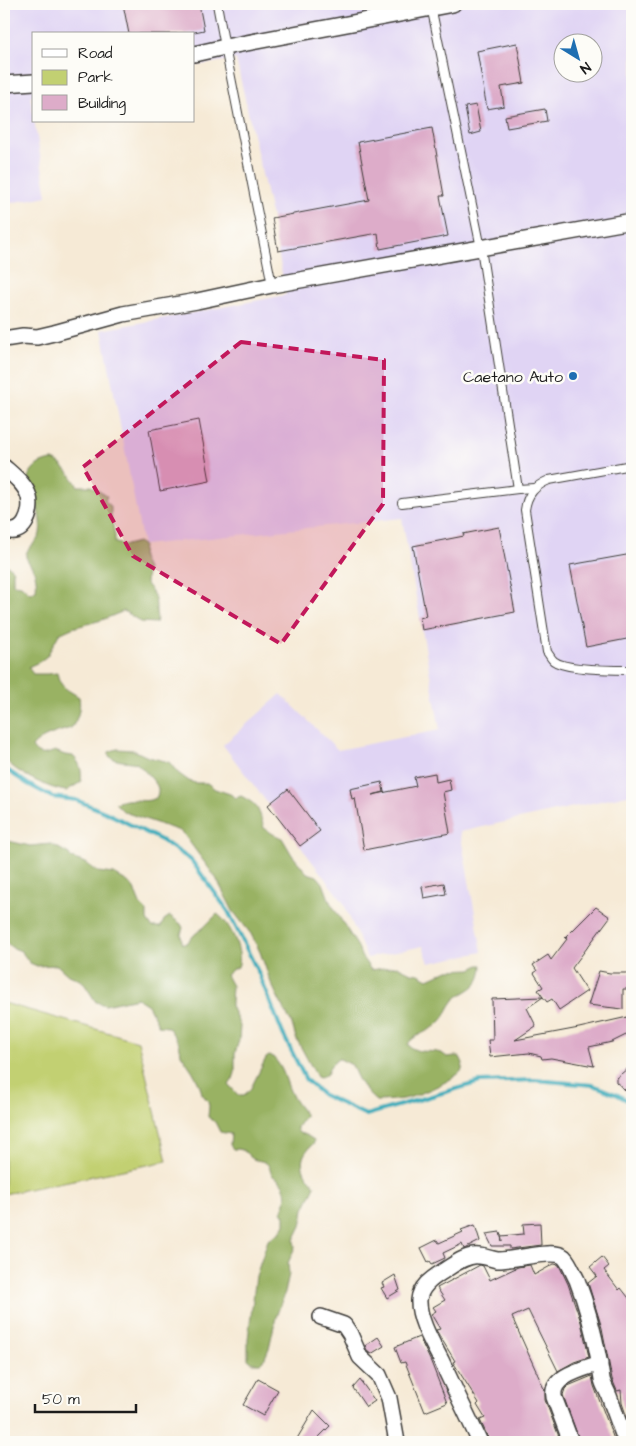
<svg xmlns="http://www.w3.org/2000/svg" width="636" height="1446" font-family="'Architects Daughter',sans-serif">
	<rect width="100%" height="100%" fill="#fdfcf7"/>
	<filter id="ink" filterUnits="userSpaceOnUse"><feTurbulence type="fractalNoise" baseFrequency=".02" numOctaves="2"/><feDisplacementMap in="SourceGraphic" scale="10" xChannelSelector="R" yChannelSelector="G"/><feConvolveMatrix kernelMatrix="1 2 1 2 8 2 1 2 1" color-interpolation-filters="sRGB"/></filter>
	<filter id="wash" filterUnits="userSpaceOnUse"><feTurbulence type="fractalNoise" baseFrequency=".0096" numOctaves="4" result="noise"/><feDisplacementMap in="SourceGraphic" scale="20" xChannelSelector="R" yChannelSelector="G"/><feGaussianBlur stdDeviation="1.12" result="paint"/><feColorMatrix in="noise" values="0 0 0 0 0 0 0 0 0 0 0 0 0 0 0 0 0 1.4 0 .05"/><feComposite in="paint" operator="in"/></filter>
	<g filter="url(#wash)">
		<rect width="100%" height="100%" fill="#f6ead6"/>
		<path fill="#e0d4f4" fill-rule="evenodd" d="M4,4H632V794L460,832L482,952L429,963L423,946L367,958L343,902L223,745L281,694L338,750L440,730L402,518L143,545L102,330L286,295L272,218L236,59L194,66V34H34V95L30,96L47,196L4,204ZM564,42H594V72H564Z"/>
		<path fill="#c2d072" stroke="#6f7647" d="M4,1003L138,1041L167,1161L4,1194Z"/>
		<g fill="#99b264" stroke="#5a6740">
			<path d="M53,460C65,465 71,476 78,486H91L107,496L105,501L111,506V516L115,536V543L126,545L138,542L143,545L142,558L147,569L146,584C154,594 156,597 156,610C156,615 158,618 156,623L141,622L124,611L102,620L72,628L59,634L47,656L39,662L28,667L33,674H47L57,673C60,688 67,689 79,697C81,707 78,720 71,728C59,732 40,736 32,747C38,757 45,755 55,751L65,755L73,756C81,764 82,771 81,782L66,791C49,789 14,772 4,758V568L8,565L13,571V584L21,585L30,593L36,590C37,582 36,574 32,567C30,564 27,560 26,557C24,549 38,543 40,534C43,521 33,490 28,477C34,465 40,462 53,460Z"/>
			<path d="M117,749L133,750L148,757L169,762L178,773L189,781L195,783H207L215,789L230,794L236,798L241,796C260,806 258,809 264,828L273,834L282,838L292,855L307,873L317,876L323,883L330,902L358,947L361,956L371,970L397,966L411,973L419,974L428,979L448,970L471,969L479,965H482C481,989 469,987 454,1000C448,1007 446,1017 439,1023C432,1031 410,1036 408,1045C420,1057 435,1046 447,1057L456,1056L460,1057L463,1063C463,1063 462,1070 462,1070C457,1079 413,1098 403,1099C394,1100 385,1101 376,1101C364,1091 357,1079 352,1065L340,1059H338L331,1065L327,1074L320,1078L317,1077L296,1038L291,1021L285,1012L271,983L260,952L251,934L233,911L216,878L185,836L180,831L124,812L115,803C119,802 123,800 127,800C138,799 146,803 156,798C158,794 159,790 157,786C157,784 139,764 136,763C126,760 118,763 109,756V752Z"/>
			<path d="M4,840L30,846L51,844L69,854L71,858L86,863L98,872L114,874L128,882L134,889L140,904L147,911V920L152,927H161L164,920L170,916L181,924L183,928L181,934L182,942L183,944L187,943L195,934L203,928L217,914C230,922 244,953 238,967L233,969L226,975L232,986L231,1002V1006L240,1026L239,1040L235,1053V1073L233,1079L229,1085L238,1095H244L250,1090L266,1058L269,1056L273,1057C285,1070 284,1078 291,1093C294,1101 300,1107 305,1114V1116L297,1127V1130L299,1133L306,1135L314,1140V1143C303,1153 298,1162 307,1176C310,1179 313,1182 315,1186L304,1209L301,1226L294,1240L295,1247L288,1263L289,1274L285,1292L276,1317L269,1348L264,1360L260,1363H253L248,1359V1339L256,1276L268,1240L280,1232L282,1229L285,1224V1215L281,1212C287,1202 288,1189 279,1180C276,1177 275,1178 272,1175C269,1170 271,1165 264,1162C260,1160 257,1161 253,1159C243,1152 247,1149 233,1149L230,1145L231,1134L220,1132L215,1122L208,1117L209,1106L208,1101L202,1094L200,1086L193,1072L181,1054L179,1043L168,1027L159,1026L148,1005L137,998L105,1005L96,1002L83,982L74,977L68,975L57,965L37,966L30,963L21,951L11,947L4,940Z"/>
		</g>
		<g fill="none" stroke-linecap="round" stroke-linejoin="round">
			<path stroke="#3fadbc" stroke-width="4" d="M4,768L28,784L52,797L76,800L105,812L163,841L191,860L228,911L259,974L283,1034L306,1080L323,1095L366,1115L480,1082L535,1080L593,1085L618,1095L632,1103"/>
		</g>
		<g id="blocks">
			<g fill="#ddacc9">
				<path d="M123,4H199L204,30L185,34H129Z"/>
				<path d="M517,43L524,83L501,87L504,106L487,109L477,51Z"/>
				<path d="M476,105L481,132L470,135L465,107Z"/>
				<path d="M545,109L547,121L507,128L505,116Z"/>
				<path d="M432,128L444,196H440L448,236L380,249L378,233L278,251L272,218L369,200L358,142Z"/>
				<path d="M199,420L210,481L160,491L149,430Z"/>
				<path d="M499,527L515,612L422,630L420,618L426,616L413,546L464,536L463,534Z"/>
				<path d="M632,554V638L586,647L570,565Z"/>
				<path d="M435,773L436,782L449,779L451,790L443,792L450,833L364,850L355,798L352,799L350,789L382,782L384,792L372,795L416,786L414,777Z"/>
				<path d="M288,789L320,831L300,846L268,805Z"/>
				<path d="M444,883L446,894L424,898L422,887Z"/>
				<path d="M596,907L610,917L572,968L587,991L559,1010L552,999L547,1002L543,997L527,1008L536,1026L515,1040L579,1028L632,1016V1032L612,1042L589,1047L594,1066L551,1058L542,1059L541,1056L529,1053L490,1057L488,1040H493L492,999L543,997L538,990L543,987L534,973L537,971L533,965L548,955L551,960L567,939L565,938Z"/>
				<path d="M599,971L610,973H632V989H623V1009L588,1005Z"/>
				<path d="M632,1065V1096L616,1082V1078Z"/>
				<path d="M540,1223L541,1245L510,1249V1246H492L486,1234L500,1232L502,1241L501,1236L524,1234L523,1224Z"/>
				<path d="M475,1225L480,1241L464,1249L462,1244L443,1253L445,1258L432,1264L430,1261L428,1262L421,1248L437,1240L439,1243L463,1232L461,1230Z"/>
				<path d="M602,1257L609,1266L604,1270L619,1290L621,1288L632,1302V1432L622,1403L621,1390L617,1391L612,1379L602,1328L588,1283L597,1276L590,1267Z"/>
				<path d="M554,1264L559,1265L568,1284L581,1322L589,1357L574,1362L558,1371L528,1310L512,1317L545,1391V1400L561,1442H490L480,1420L485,1418L477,1405L479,1403L453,1362L455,1361L436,1330L440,1329L431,1314L436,1311L433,1307L445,1300L437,1288L480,1265L483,1266L490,1280L518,1267L530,1265L534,1275Z"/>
				<path d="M395,1275L400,1290L387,1298L381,1288L384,1287L382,1283Z"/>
				<path d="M378,1337L384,1346L371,1354L368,1352L365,1346Z"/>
				<path d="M419,1337L431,1362L447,1403L425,1412L405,1362L401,1363L395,1347Z"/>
				<path d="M592,1376L594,1386L615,1442H580L563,1395L565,1389L568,1386Z"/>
				<path d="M258,1379L278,1390L263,1416L243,1405Z"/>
				<path d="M360,1380L375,1401L366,1407L353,1388Z"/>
				<path d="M314,1410L330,1426L314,1442H295Z"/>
			</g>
		</g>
	</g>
	<g filter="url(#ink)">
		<use href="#blocks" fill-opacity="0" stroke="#3d3b38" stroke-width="1"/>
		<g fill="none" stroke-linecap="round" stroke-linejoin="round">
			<defs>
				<g id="lane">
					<path d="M217,4L225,47L272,285"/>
					<path d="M431,6L481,248L518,489"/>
					<path d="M632,465L549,480C535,486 527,494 525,510L547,652C549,654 551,659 554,661C565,670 617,670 632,670"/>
					<path d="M402,503L518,489L534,488"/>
				</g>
				<g id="street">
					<path d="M194,54L225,47L453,4"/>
					<path d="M4,84L34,82"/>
					<path d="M4,339L23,336L37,337L54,333L123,314L197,301L272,285L632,221"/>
					<path d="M4,467C13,475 26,485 29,497C33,513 23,539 4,529"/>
					<path d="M321,1317L344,1325L350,1334L360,1357L379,1375L389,1398L397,1442"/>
					<path d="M480,1442C467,1415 454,1388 441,1360C433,1344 418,1319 419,1300C420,1287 431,1279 442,1272C452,1266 466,1254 479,1256C485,1256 491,1259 497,1260C513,1261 553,1248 564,1257C570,1263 573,1273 577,1280C587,1306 594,1333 599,1360C600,1366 601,1373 602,1379C603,1385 607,1390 609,1396C615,1412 620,1427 626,1442"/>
					<path d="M571,1442L554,1397C550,1376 584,1369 600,1363"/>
				</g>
			</defs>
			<use href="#lane" stroke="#3d3b38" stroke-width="10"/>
			<use href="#street" stroke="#3d3b38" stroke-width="18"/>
			<use href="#lane" stroke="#fff" stroke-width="8"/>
			<use href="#street" stroke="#fff" stroke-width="15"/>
		</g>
	</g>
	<path fill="#c2185b" fill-opacity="0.2" stroke="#c2185b" stroke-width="4" stroke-dasharray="10 6" stroke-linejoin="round" d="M241,342L384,360L383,504L281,644L133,556L83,467Z"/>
	<circle fill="#1f6fb2" stroke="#fdfcf7" stroke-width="2" cx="573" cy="376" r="5"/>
	<g text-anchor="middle" stroke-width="5" stroke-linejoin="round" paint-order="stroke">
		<g font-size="16" fill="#1c1c1c" stroke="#fdfcf7" text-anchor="end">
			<text x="563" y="382">Caetano Auto</text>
		</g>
	</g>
	<rect width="636" height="1446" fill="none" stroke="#fdfcf7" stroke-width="20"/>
	<rect x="32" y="32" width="162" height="90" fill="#fdfcf7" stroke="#a3a29f"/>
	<rect x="42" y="49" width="25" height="8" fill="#ffffff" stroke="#a3a29f"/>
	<text x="78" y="58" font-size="15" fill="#1c1c1c">Road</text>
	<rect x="42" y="70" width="25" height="15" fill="#c2d072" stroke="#a3a29f"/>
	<text x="78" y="82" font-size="15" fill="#1c1c1c">Park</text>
	<rect x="42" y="95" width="25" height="15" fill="#ddacc9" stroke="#a3a29f"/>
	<text x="78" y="108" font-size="15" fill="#1c1c1c">Building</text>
	<g transform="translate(578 58) rotate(143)"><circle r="24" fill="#fdfcf7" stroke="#a3a29f"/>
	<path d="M0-4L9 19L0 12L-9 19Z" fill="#1f6fb2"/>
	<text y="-8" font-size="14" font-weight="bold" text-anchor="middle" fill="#1c1c1c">N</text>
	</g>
	<path d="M35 1404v8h101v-8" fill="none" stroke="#1c1c1c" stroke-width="2.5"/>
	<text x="42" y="1404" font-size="15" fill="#1c1c1c" stroke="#fdfcf7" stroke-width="4" paint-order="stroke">50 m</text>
</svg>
